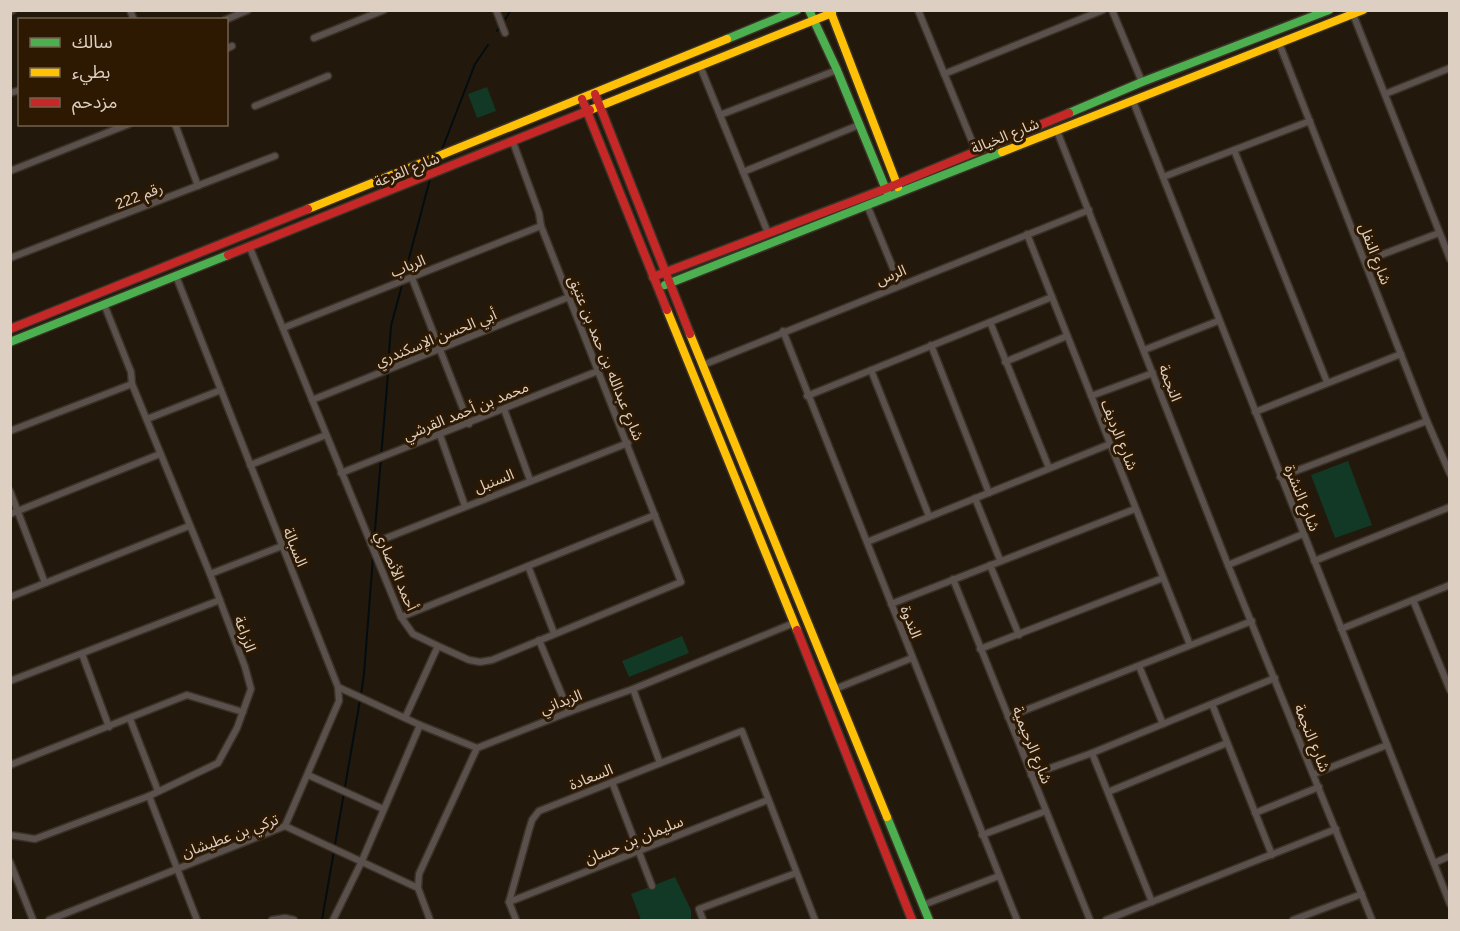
<svg xmlns="http://www.w3.org/2000/svg" width="1460" height="931" font-family="Helvetica,'Noto Sans Arabic',sans-serif">
	<rect width="100%" height="100%" fill="#23180c"/>
	<g fill="#113925">
		<path d="M487,87L496,111L477,118L468,94Z"/>
		<path d="M1348,461L1372,525L1335,538L1311,475Z"/>
		<path d="M682,636L689,653L629,677L622,661Z"/>
		<path d="M675,877L691,910V920H641L631,894Z"/>
	</g>
	<g fill="none" stroke-linecap="round" stroke-linejoin="round">
		<g stroke="#030d11" stroke-width="2">
			<path d="M504,21L511,10"/>
			<path d="M497,31L499,28"/>
			<path d="M441,152L475,64L488,45"/>
			<path d="M404,277L430,179"/>
			<path d="M388,366L391,326L402,285"/>
			<path d="M374,542L388,374"/>
			<path d="M361,695L364,674L373,557"/>
			<path d="M322,920L360,700"/>
		</g>
		<defs>
			<g id="street">
				<path d="M130,10L134,20"/>
				<path d="M496,10L505,33"/>
				<path d="M918,10L976,151"/>
				<path d="M1112,10L1142,82"/>
				<path d="M10,12L13,10"/>
				<path d="M1353,14L1450,259"/>
				<path d="M225,20L248,10"/>
				<path d="M314,38L384,10"/>
				<path d="M1279,43L1427,421L1450,474"/>
				<path d="M226,49L232,46"/>
				<path d="M700,66L768,233"/>
				<path d="M944,74L1103,10"/>
				<path d="M10,93L20,90"/>
				<path d="M1385,94L1450,68"/>
				<path d="M1133,101L1450,904"/>
				<path d="M255,106L328,76"/>
				<path d="M720,115L837,70"/>
				<path d="M175,124L198,186"/>
				<path d="M1057,131L1228,565L1372,920"/>
				<path d="M1234,150L1327,382"/>
				<path d="M10,171L129,124"/>
				<path d="M743,172L859,125"/>
				<path d="M1163,177L1310,121"/>
				<path d="M867,205L900,285"/>
				<path d="M1027,234L1190,645"/>
				<path d="M250,248L401,617L413,634L438,646L469,660L480,662L492,660L681,582L541,226L539,213L513,142"/>
				<path d="M10,258L275,156"/>
				<path d="M1365,261L1439,233"/>
				<path d="M176,276L338,687L339,701L285,826"/>
				<path d="M412,278L469,424"/>
				<path d="M990,322L1049,468"/>
				<path d="M283,328L541,226"/>
				<path d="M783,331L1017,920"/>
				<path d="M931,345L989,493"/>
				<path d="M1144,350L1218,321"/>
				<path d="M1005,362L1067,336"/>
				<path d="M703,365L1089,210"/>
				<path d="M871,370L929,516"/>
				<path d="M807,396L1052,297"/>
				<path d="M1091,396L1153,373"/>
				<path d="M312,400L569,297"/>
				<path d="M504,409L530,480"/>
				<path d="M1255,412L1401,354"/>
				<path d="M147,419L221,390"/>
				<path d="M10,431L132,384"/>
				<path d="M440,435L465,506"/>
				<path d="M250,465L326,435"/>
				<path d="M341,473L598,371"/>
				<path d="M1280,477L1427,421"/>
				<path d="M10,491L45,583"/>
				<path d="M975,498L1000,560"/>
				<path d="M10,514L160,454"/>
				<path d="M867,542L1110,444"/>
				<path d="M371,544L628,443"/>
				<path d="M1314,561L1450,507"/>
				<path d="M990,565L1019,635"/>
				<path d="M1228,565L1303,534"/>
				<path d="M528,566L554,633"/>
				<path d="M210,574L282,546"/>
				<path d="M953,579L1090,920"/>
				<path d="M10,597L189,526"/>
				<path d="M1413,600L1450,690"/>
				<path d="M891,604L1135,509"/>
				<path d="M401,617L655,515"/>
				<path d="M1341,629L1450,585"/>
				<path d="M539,640L569,712"/>
				<path d="M980,649L1163,578"/>
				<path d="M82,654L109,727"/>
				<path d="M1139,666L1163,724"/>
				<path d="M10,681L220,600"/>
				<path d="M338,687L420,725L477,748L569,712L633,689L794,623"/>
				<path d="M633,689L660,763"/>
				<path d="M835,689L912,658"/>
				<path d="M1212,704L1272,855"/>
				<path d="M1008,717L1252,621"/>
				<path d="M405,718L438,646"/>
				<path d="M130,719L158,791"/>
				<path d="M1092,753L1152,902"/>
				<path d="M10,765L187,695L243,712"/>
				<path d="M1314,774L1387,745"/>
				<path d="M308,775L383,809"/>
				<path d="M1031,775L1092,753L1275,678"/>
				<path d="M612,782L652,886"/>
				<path d="M1108,792L1227,743"/>
				<path d="M149,796L197,920"/>
				<path d="M1255,813L1319,787"/>
				<path d="M10,835L35,839L149,796L218,763L237,728L251,689L245,667L210,574L132,384L131,372L104,304"/>
				<path d="M982,835L1046,811"/>
				<path d="M10,862L33,920"/>
				<path d="M1434,863L1450,856"/>
				<path d="M418,888L419,874L477,748"/>
				<path d="M509,902L529,830L532,820L539,811L742,731L815,920"/>
				<path d="M509,902L768,800"/>
				<path d="M509,902L516,920"/>
				<path d="M923,905L999,876"/>
				<path d="M49,920L285,826L418,888L430,920"/>
				<path d="M272,920L285,918L294,920"/>
				<path d="M333,920L361,863L420,725"/>
				<path d="M703,920L699,909L796,873"/>
				<path d="M1106,920L1336,829"/>
				<path d="M1293,920L1362,894"/>
			</g>
			<g id="fast">
				<path d="M809,10L837,70L887,192"/>
				<path d="M727,39L797,10"/>
				<path d="M1069,113L1142,82L1329,10"/>
				<path d="M665,285L1002,152"/>
				<path d="M10,342L228,255"/>
				<path d="M887,817L929,920"/>
			</g>
			<g id="slow">
				<path d="M830,10L898,187"/>
				<path d="M590,110L832,13"/>
				<path d="M1002,152L1363,10"/>
				<path d="M308,209L727,39"/>
				<path d="M667,310L797,630"/>
				<path d="M690,334L887,817"/>
			</g>
			<g id="jam">
				<path d="M595,94L690,334"/>
				<path d="M582,99L667,310"/>
				<path d="M228,255L590,110"/>
				<path d="M653,277L885,189L1069,113"/>
				<path d="M10,329L308,209"/>
				<path d="M797,630L912,920"/>
			</g>
		</defs>
		<use href="#street" stroke="#3b3227" stroke-width="9"/>
		<use href="#fast" stroke="#3b3227" stroke-width="11"/>
		<use href="#slow" stroke="#3b3227" stroke-width="11"/>
		<use href="#jam" stroke="#3b3227" stroke-width="11"/>
		<use href="#street" stroke="#5a514d" stroke-width="6"/>
		<use href="#fast" stroke="#4caf50" stroke-width="8"/>
		<use href="#slow" stroke="#ffc107" stroke-width="8"/>
		<use href="#jam" stroke="#c62828" stroke-width="8"/>
	</g>
	<g text-anchor="middle" stroke-width="6" stroke-linejoin="round" paint-order="stroke">
		<g font-size="15" fill="#ddcfc2" stroke="#2d1802">
			<text transform="translate(1005 136) rotate(-22)" y="5">شارع الخيالة</text>
			<text transform="translate(407 170) rotate(-22)" y="5">شارع الفرعة</text>
			<text transform="translate(139 196) rotate(-21)" y="5">رقم 222</text>
			<text transform="translate(1375 254) rotate(69)" y="5">شارع النفل</text>
			<text transform="translate(408 266) rotate(-22)" y="5">الرباب</text>
			<text transform="translate(891 275) rotate(-22)" y="5">الرس</text>
			<text transform="translate(436 338) rotate(-22)" y="5">أبي الحسن الإسكندري</text>
			<text transform="translate(606 358) rotate(68)" y="5">شارع عبدالله بن حمد بن عتيق</text>
			<text transform="translate(1170 383) rotate(69)" y="5">النجمة</text>
			<text transform="translate(466 411) rotate(-22)" y="5">محمد بن أحمد القرشي</text>
			<text transform="translate(1119 435) rotate(68)" y="5">شارع الرديف</text>
			<text transform="translate(494 481) rotate(-21)" y="5">السنبل</text>
			<text transform="translate(1302 498) rotate(68)" y="5">شارع النشرة</text>
			<text transform="translate(295 547) rotate(68)" y="5">السبالة</text>
			<text transform="translate(396 571) rotate(67)" y="5">أحمد الأنصاري</text>
			<text transform="translate(911 622) rotate(69)" y="5">الندوة</text>
			<text transform="translate(245 634) rotate(70)" y="5">الزراعة</text>
			<text transform="translate(561 702) rotate(-21)" y="5">الزبداني</text>
			<text transform="translate(1312 738) rotate(68)" y="5">شارع النجمة</text>
			<text transform="translate(1032 745) rotate(68)" y="5">شارع الرحيمية</text>
			<text transform="translate(591 777) rotate(-22)" y="5">السعادة</text>
			<text transform="translate(230 836) rotate(-20)" y="5">تركي بن عطيشان</text>
			<text transform="translate(634 840) rotate(-22)" y="5">سليمان بن حسان</text>
		</g>
	</g>
	<rect width="1460" height="931" fill="none" stroke="#ddcfc2" stroke-width="24"/>
	<rect x="18" y="18" width="210" height="108" fill="#2d1802" stroke="#73614f" stroke-width="1.5"/>
	<rect x="30" y="38" width="30" height="9" fill="#4caf50" stroke="#73614f" stroke-width="1.5"/>
	<text x="72" y="48" font-size="18" fill="#ddcfc2">سالك</text>
	<rect x="30" y="68" width="30" height="9" fill="#ffc107" stroke="#73614f" stroke-width="1.5"/>
	<text x="72" y="78" font-size="18" fill="#ddcfc2">بطيء</text>
	<rect x="30" y="98" width="30" height="9" fill="#c62828" stroke="#73614f" stroke-width="1.5"/>
	<text x="72" y="108" font-size="18" fill="#ddcfc2">مزدحم</text>
</svg>
